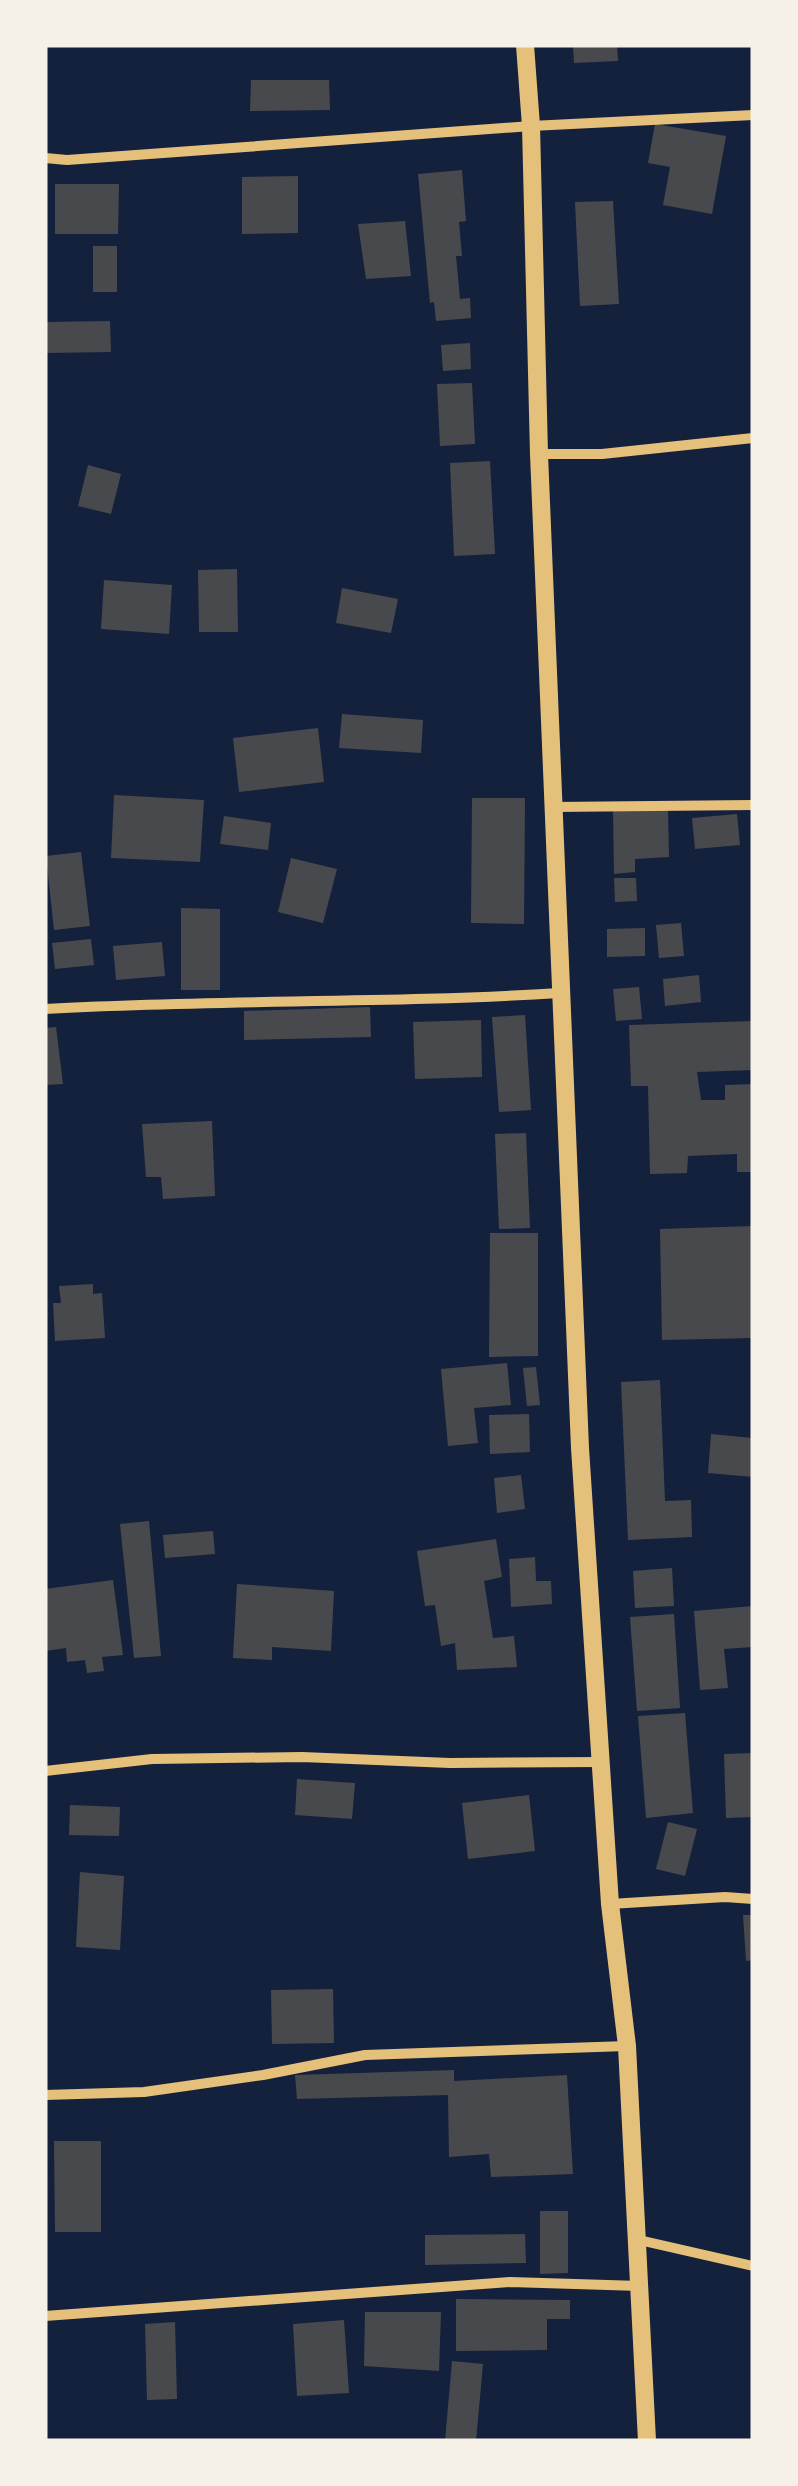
<svg xmlns="http://www.w3.org/2000/svg" width="798" height="2486" font-family="'Alegreya Sans',sans-serif">
	<rect width="100%" height="100%" fill="#14213d"/>
	<g fill="#48494c">
		<path d="M573,45H617L618,61L574,63Z"/>
		<path d="M251,80H329L330,110L250,111Z"/>
		<path d="M655,124L726,136L712,214L663,205L670,167L648,163Z"/>
		<path d="M462,170L466,221L459,222L462,256H456L460,299L470,298L471,318L436,321L434,302L430,303L418,174Z"/>
		<path d="M298,176V233L242,234V177Z"/>
		<path d="M55,184H119L118,234H55Z"/>
		<path d="M613,201L619,304L580,306L575,202Z"/>
		<path d="M405,221L411,276L366,279L358,224Z"/>
		<rect x="93" y="246" width="24" height="46"/>
		<path d="M110,321L111,352L45,353V322Z"/>
		<path d="M470,343L471,369L443,371L441,345Z"/>
		<path d="M472,383L475,444L440,446L437,384Z"/>
		<path d="M490,461L495,554L454,556L450,463Z"/>
		<path d="M88,465L121,474L111,514L78,506Z"/>
		<path d="M237,569L238,632H199L198,570Z"/>
		<path d="M104,580L172,585L169,634L101,629Z"/>
		<path d="M342,588L398,599L391,633L336,623Z"/>
		<path d="M342,714L423,720L421,753L339,748Z"/>
		<path d="M318,728L324,782L239,792L233,738Z"/>
		<path d="M114,795L204,800L200,862L111,858Z"/>
		<path d="M472,798H525L524,924L471,923Z"/>
		<path d="M668,809L669,857L635,859V872L614,874L613,811Z"/>
		<path d="M737,814L740,845L695,849L692,818Z"/>
		<path d="M224,816L271,823L268,850L220,844Z"/>
		<path d="M81,852L90,926L54,930L46,856Z"/>
		<path d="M291,858L337,869L323,923L278,912Z"/>
		<path d="M614,878H636L637,901L615,902Z"/>
		<path d="M181,908L220,909V990H181Z"/>
		<path d="M681,923L684,956L659,958L656,925Z"/>
		<path d="M645,928V956L607,957V929Z"/>
		<path d="M91,939L94,965L55,969L52,943Z"/>
		<path d="M162,942L165,976L116,980L113,946Z"/>
		<path d="M699,975L701,1002L665,1006L663,979Z"/>
		<path d="M639,987L642,1019L616,1021L613,989Z"/>
		<path d="M370,1007L371,1037L244,1040V1011Z"/>
		<path d="M525,1015L531,1110L499,1112L492,1017Z"/>
		<path d="M481,1020L482,1077L415,1079L413,1022Z"/>
		<path d="M753,1021V1070L697,1072L701,1100H725V1085L753,1084V1172H737V1154L688,1156L687,1173L650,1174L648,1086H631L629,1025Z"/>
		<path d="M56,1027L63,1084L45,1085V1028Z"/>
		<path d="M212,1121L215,1196L163,1199L161,1177H146L142,1124Z"/>
		<path d="M526,1133L530,1228L499,1229L495,1134Z"/>
		<path d="M753,1226V1338L662,1340L660,1229Z"/>
		<path d="M490,1233H538V1356L489,1357Z"/>
		<path d="M93,1284V1294L102,1293L105,1338L55,1341L53,1303H61L59,1286Z"/>
		<path d="M507,1363L511,1405L474,1408L478,1443L448,1446L441,1369Z"/>
		<path d="M536,1367L540,1405L527,1406L523,1368Z"/>
		<path d="M660,1380L665,1501L691,1500L692,1537L628,1540L621,1382Z"/>
		<path d="M529,1414L530,1452L490,1454L489,1415Z"/>
		<path d="M711,1434L753,1438V1477L708,1473Z"/>
		<path d="M521,1475L525,1509L497,1513L494,1478Z"/>
		<path d="M149,1521L161,1656L134,1658L120,1524Z"/>
		<path d="M213,1531L215,1554L165,1558L163,1535Z"/>
		<path d="M496,1539L502,1577L484,1581L493,1638L514,1636L517,1667L457,1670L455,1643L441,1646L435,1605L425,1606L417,1551Z"/>
		<path d="M535,1557L536,1581H551L552,1604L511,1607L509,1559Z"/>
		<path d="M672,1568L674,1606L635,1608L633,1571Z"/>
		<path d="M113,1580L123,1655L102,1657L104,1671L87,1673L85,1660L67,1662L66,1648L45,1651V1589Z"/>
		<path d="M237,1584L334,1591L331,1651L272,1647V1660L233,1658Z"/>
		<path d="M753,1606V1647L724,1649L728,1688L700,1690L694,1611Z"/>
		<path d="M674,1614L680,1708L637,1711L630,1617Z"/>
		<path d="M685,1713L693,1813L646,1818L638,1716Z"/>
		<path d="M753,1753V1817L726,1818L724,1754Z"/>
		<path d="M297,1779L355,1783L352,1819L295,1815Z"/>
		<path d="M529,1795L535,1851L468,1859L462,1803Z"/>
		<path d="M70,1805L120,1807L119,1836L69,1835Z"/>
		<path d="M668,1822L697,1829L685,1876L656,1869Z"/>
		<path d="M80,1872L124,1876L120,1950L76,1947Z"/>
		<path d="M743,1915H753V1960L746,1961Z"/>
		<path d="M333,1989L334,2043L272,2044L271,1990Z"/>
		<path d="M454,2070V2081L567,2075L573,2174L491,2177L489,2154L449,2157L448,2095L297,2099L295,2075Z"/>
		<path d="M54,2141H101V2232H55Z"/>
		<path d="M540,2211H568V2273L540,2274Z"/>
		<path d="M525,2234L526,2263L425,2265V2235Z"/>
		<path d="M456,2299L570,2300V2319H547V2350L456,2351Z"/>
		<path d="M365,2312H441L439,2371L364,2366Z"/>
		<path d="M344,2320L349,2393L297,2396L293,2324Z"/>
		<path d="M175,2322L177,2399L147,2400L145,2324Z"/>
		<path d="M452,2361L483,2364L476,2441H445Z"/>
	</g>
	<g fill="none" stroke-linecap="round" stroke-linejoin="round">
		<g stroke="#e5c07b" stroke-width="10">
			<path d="M45,158L67,160L531,126L753,115"/>
			<path d="M539,454H602L753,438"/>
			<path d="M554,807L753,805"/>
			<path d="M45,1009C216,999 388,1004 559,993"/>
			<path d="M45,1771L152,1759L302,1757L450,1763L603,1762"/>
			<path d="M610,1904L725,1897L753,1899"/>
			<path d="M45,2095L144,2092L263,2075L365,2055L627,2046"/>
			<path d="M639,2240L753,2266"/>
			<path d="M45,2316L510,2282L640,2286"/>
		</g>
		<path stroke="#e5c07b" stroke-width="18" d="M525,45L531,126L539,454L580,1448L610,1904L627,2046L647,2441"/>
	</g>
	<rect width="798" height="2486" fill="none" stroke="#f6f1e7" stroke-width="95"/>
</svg>
